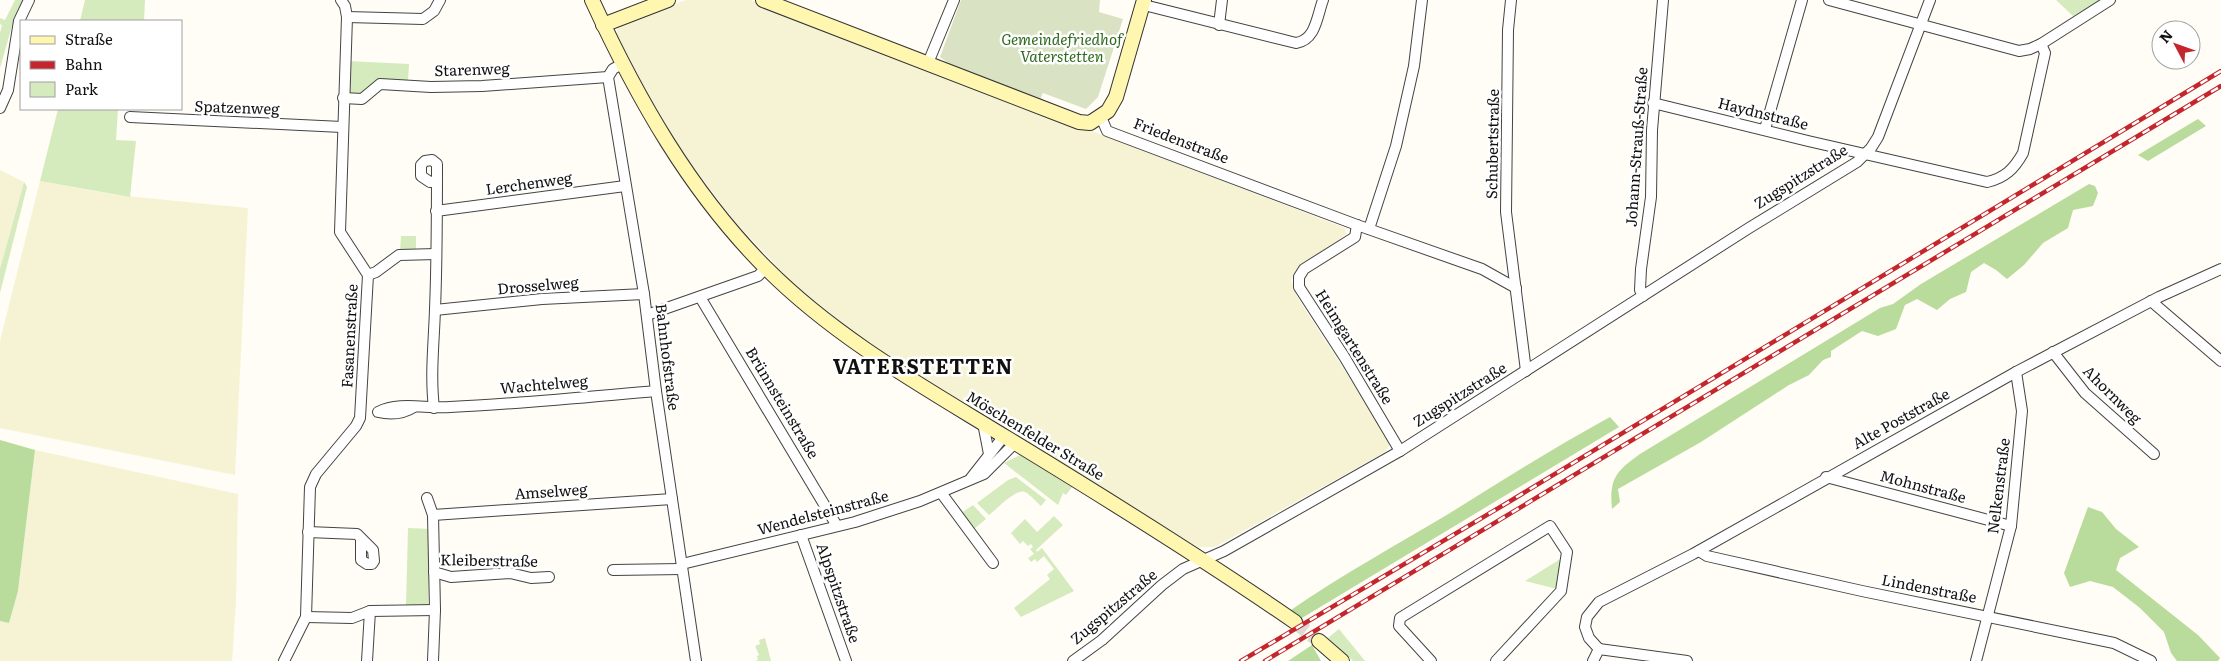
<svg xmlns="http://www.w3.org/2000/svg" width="2221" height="661" font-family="Literata,serif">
	<rect width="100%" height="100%" fill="#fffdf5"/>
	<g fill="#f6f3d4">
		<path d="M686,0H751L1345,228L1346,234L1336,243L1302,263L1291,280L1297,297L1389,439V446L1385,452L1215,547H1198L935,387L863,340L792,282L736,223L670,137L616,37L618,26Z"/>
		<path d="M0,170L24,182L0,269Z"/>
		<path d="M40,181L116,195L248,208L235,475L0,428V341Z"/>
		<path d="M35,450L238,494L236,602L232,661H0V621L9,623L18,591Z"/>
	</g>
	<g fill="#d5ebbd">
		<path d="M15,0H24L12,26L0,68V33L2,25L0,24V18L5,20Z"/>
		<path d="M85,0H145L144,21H80Z"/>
		<path d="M2056,0H2101L2073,16Z"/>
		<path d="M348,61L409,64L408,81H379L362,96L347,95Z"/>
		<path d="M58,109H118L116,140L136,141L130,197L40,181Z"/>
		<path d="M24,182L27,187L0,293V269Z"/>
		<path d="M401,236H416V249L413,252L400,253Z"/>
		<path d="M1020,455L1072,487L1066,495L1063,493L1058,505L1004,463Z"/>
		<path d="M1016,477L1046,500L1041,506C1036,502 1031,495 1025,492C1016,488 996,510 989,515L977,503L1008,480Z"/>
		<path d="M973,505L986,519L973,530L960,514Z"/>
		<path d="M1054,516L1063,525L1036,550L1037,552L1042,548L1074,591L1021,617L1014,608L1050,579L1047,575L1054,569L1044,556L1037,562L1035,559L1031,562L1028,558L1034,554L1030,549L1033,547L1031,544L1028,546L1023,541L1020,544L1011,533L1025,519L1037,532Z"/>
		<path d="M408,528L430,529L428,606L406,605Z"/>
		<path d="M1562,558L1557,589L1525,581Z"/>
		<path d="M1339,629L1365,661H1353L1328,638Z"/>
		<path d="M765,638L771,661H755L758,660L757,656L759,655L755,646L760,644L759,640Z"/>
	</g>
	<g fill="#b9dc9c">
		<path d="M2198,119L2206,126L2148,161L2138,155Z"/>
		<path d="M2089,184L2095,186L2098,193L2093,206L2073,210L2068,228L2043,243L2024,265L2007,279L1996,270L1984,263L1971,272L1966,292L1950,299L1937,310L1917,299L1905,305L1896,329L1878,336L1862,331L1831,351V357L1823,360L1809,375L1789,385L1701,442L1618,489L1620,502L1612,509C1609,479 1616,471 1640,454L1880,308L1893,304L1921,284Z"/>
		<path d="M1610,417L1619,427L1302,618L1291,610C1342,575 1396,545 1450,513C1503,480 1555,447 1610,417Z"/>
		<path d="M0,440L35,450L18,591L9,623L0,621Z"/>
		<path d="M2088,507L2102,512L2116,529L2139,547L2120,558L2116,570L2198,635L2220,658L2218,661H2177L2171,653L2164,632L2140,608L2113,587L2090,581L2070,587L2064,573Z"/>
		<path d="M1312,645L1321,661H1288Z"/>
	</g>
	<path fill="#d9e3c4" d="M961,0H1100L1099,12L1123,19L1098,97L1086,109L1043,93L1040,100L952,66L940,57Z"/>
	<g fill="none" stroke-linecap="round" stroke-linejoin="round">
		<path stroke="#dbdad3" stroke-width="14" stroke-dasharray="14 7" stroke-linecap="butt" d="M1295,622L1319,641"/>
		<defs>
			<g id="street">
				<path d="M1511,0L1508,30L1506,212L1526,371"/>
				<path d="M1829,0L2019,51L2030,49L2041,44L2110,0"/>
				<path d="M1144,5L1296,43C1316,40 1317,16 1323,0"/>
				<path d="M347,17L423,19L434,11L440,0"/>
				<path d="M1219,25L1222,0"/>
				<path d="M928,63L954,0"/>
				<path d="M622,64L613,69L608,77L644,294L656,391L696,661"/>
				<path d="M343,98L362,99L380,84L431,87L482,86L608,77"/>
				<path d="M1653,103L1808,141L1987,182C2005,178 2014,169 2023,153L2045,53L2041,44"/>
				<path d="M0,108L8,90L19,21L29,0"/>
				<path d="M130,117L342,127"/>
				<path d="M1101,117L1107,131L1357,225L1482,269L1516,288"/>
				<path d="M1765,129L1802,0"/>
				<path d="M436,211L625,186"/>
				<path d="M1357,225L1355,237L1304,269L1299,277V287L1345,358L1400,451"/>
				<path d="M1369,229L1396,146L1414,66L1422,0"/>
				<path d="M368,275L376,272L399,255L436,254"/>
				<path d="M1643,296L1640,290L1641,269L1651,197L1652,130L1663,0"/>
				<path d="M700,297L837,526"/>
				<path d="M2151,301L2221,361"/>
				<path d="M435,310L542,299L644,294"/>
				<path d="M647,315L758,276L766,268"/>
				<path d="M2053,352L2085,393L2154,454"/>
				<path d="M414,407C403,414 391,415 378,412C400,401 426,409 450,407C518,404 587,397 656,391"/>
				<path d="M434,408C430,375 434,342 435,309C437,260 437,212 437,164L432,160L425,161L421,165V176L430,182L437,181"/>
				<path d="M983,423L989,454"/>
				<path d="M1826,477L2011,526"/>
				<path d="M971,478L1004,436"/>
				<path d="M942,494L993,563"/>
				<path d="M427,498L433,515L435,610L433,661"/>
				<path d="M433,515L672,499"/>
				<path d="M308,532L357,534L361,538V560L367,564H372L374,561L373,550L361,538"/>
				<path d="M801,535L846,661"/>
				<path d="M1699,551L1707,556L1862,591L2114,643L2151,661"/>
				<path d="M682,564L855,522L920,501L984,474L1015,443"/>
				<path d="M613,570L682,569"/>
				<path d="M434,572L451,577L510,573L531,578L549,577"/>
				<path d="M370,611L435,610"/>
				<path d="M306,617L352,618L370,611L367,661"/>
				<path d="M1599,649L1589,638L1585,627L1587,617L1599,602L1693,554L2016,372L2159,297L2221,269"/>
				<path d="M1599,649L1687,661"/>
				<path d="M284,661L306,617L310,487L316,474L356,426L360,418L368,275L340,232L347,17L345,6L341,0"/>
				<path d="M1073,661L1102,640L1162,585L1183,569L1224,551L1400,451L1749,228L1857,162L1871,148L1878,137L1930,0"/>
				<path d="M1431,661L1399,626L1400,618L1550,526L1567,552L1561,591L1496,661"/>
				<path d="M1593,661L1599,649"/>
				<path d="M1976,661L2011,526L2022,411L2016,372"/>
			</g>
			<g id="secondary">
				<path d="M592,0C637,98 690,192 767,269C837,339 924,387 1007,438C1104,497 1201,557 1295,622"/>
				<path d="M763,0L1079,122L1090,123L1108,111L1116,97L1144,0"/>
				<path d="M603,25L668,0"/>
				<path d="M1319,641L1342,661"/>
			</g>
		</defs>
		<use href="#street" stroke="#444" stroke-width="12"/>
		<use href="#secondary" stroke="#333" stroke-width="16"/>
		<use href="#street" stroke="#fff" stroke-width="10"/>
		<use href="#secondary" stroke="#fff6b0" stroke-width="14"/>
		<defs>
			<g id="rail">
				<path d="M1241,661L1507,503L2221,71"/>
				<path d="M1265,661L2221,86"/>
			</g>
		</defs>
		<use href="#rail" stroke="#c4262e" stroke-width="4.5"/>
		<use href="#rail" stroke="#fff" stroke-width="2.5" stroke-dasharray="8" stroke-linecap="butt"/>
	</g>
	<g text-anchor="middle" stroke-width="5" stroke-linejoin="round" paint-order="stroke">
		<g font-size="15" font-style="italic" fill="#2f6b1f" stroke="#fff">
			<text x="1062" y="45">Gemeindefriedhof<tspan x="1062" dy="17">Vaterstetten</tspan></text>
		</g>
		<g font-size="15" fill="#111" stroke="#fff">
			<text transform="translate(472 70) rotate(-2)" y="5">Starenweg</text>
			<text transform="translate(237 108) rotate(2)" y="5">Spatzenweg</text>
			<text transform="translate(1763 114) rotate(14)" y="5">Haydnstraße</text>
			<text transform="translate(1181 141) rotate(21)" y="5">Friedenstraße</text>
			<text transform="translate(1493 144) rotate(-89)" y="5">Schubertstraße</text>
			<text transform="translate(1637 147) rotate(-86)" y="5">Johann-Strauß-Straße</text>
			<text transform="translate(1801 177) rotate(-32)" y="5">Zugspitzstraße</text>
			<text transform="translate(529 184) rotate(-8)" y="5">Lerchenweg</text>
			<text transform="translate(538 286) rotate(-5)" y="5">Drosselweg</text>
			<text transform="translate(350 336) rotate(-87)" y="5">Fasanenstraße</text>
			<text transform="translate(1354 347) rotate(58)" y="5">Heimgartenstraße</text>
			<text transform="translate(667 357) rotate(83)" y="5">Bahnhofstraße</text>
			<text transform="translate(544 385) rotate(-5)" y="5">Wachtelweg</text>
			<text transform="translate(1460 395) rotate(-32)" y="5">Zugspitzstraße</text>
			<text transform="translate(2112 395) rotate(45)" y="5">Ahornweg</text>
			<text transform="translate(782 403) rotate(59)" y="5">Brünnsteinstraße</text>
			<text transform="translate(1901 419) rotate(-29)" y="5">Alte Poststraße</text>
			<text transform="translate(1035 436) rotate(31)" y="5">Möschenfelder Straße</text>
			<text transform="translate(1999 486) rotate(-83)" y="5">Nelkenstraße</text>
			<text transform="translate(1923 487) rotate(15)" y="5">Mohnstraße</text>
			<text transform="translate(551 492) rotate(-4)" y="5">Amselweg</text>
			<text transform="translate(823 513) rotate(-15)" y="5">Wendelsteinstraße</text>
			<text transform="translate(489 561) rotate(1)" y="5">Kleiberstraße</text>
			<text transform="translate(1929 589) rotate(11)" y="5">Lindenstraße</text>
			<text transform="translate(838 593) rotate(71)" y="5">Alpspitzstraße</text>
			<text transform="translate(1114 607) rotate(-40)" y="5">Zugspitzstraße</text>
		</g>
		<g font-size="20" font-weight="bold" letter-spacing="1" fill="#111" stroke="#fff">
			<text x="923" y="374">VATERSTETTEN</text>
		</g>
	</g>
	<rect x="20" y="20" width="162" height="90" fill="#ffffff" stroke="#a0a0a0"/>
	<rect x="30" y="36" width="25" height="8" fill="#fff6b0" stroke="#a0a0a0"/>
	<text x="65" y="45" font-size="15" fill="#111111">Straße</text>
	<rect x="30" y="61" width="25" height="8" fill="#c4262e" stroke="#a0a0a0"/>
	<text x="65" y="70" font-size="15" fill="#111111">Bahn</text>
	<rect x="30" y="82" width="25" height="15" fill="#d5ebbd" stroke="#a0a0a0"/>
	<text x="65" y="95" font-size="15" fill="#111111">Park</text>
	<g transform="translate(2176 45) rotate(311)"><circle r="24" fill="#ffffff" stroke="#a0a0a0"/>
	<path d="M0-4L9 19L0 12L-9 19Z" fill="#c4262e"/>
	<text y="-8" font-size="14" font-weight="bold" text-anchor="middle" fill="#111111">N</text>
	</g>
</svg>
